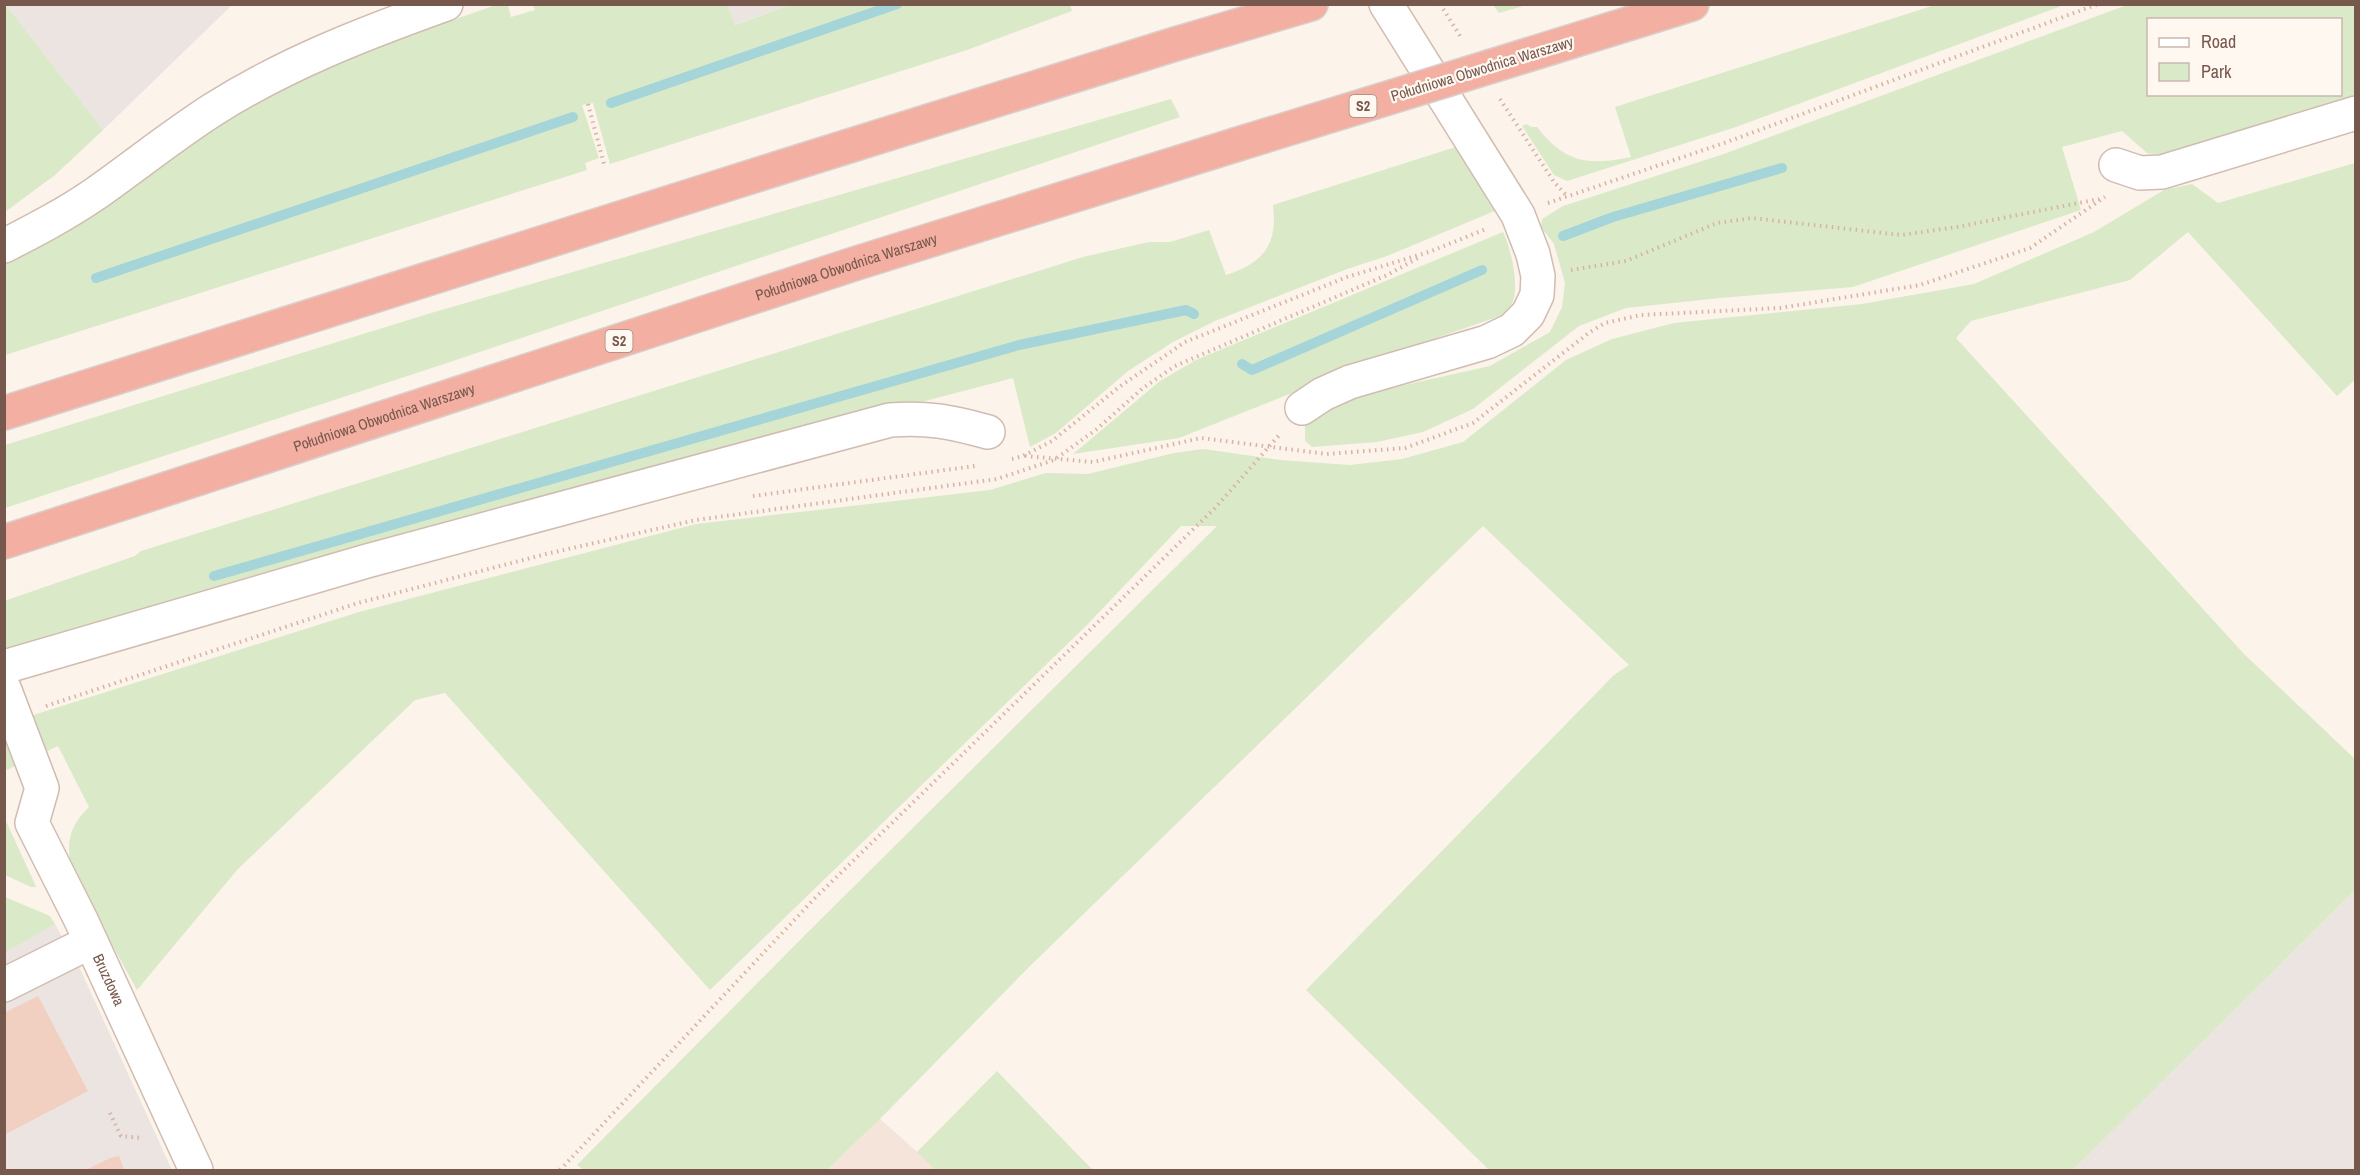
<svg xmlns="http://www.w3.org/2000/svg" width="2360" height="1175" font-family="'Archivo Narrow',sans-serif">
	<rect width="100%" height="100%" fill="#fcf3ea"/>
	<path fill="#f4e4d9" d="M880,1119L917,1152L935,1170H827Z"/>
	<g fill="#ece4e0">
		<path d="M727,4L790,5L734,25Z"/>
		<path d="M6,5H232L103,130Z"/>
		<path d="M2355,890V1170H2073Z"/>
		<path d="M55,924L81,971L172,1170H5V953Z"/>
	</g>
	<g fill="#daeac8" fill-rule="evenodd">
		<path d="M6,5L103,130L55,175L5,212Z"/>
		<path d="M496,5H508L511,17L535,10L533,5H727L735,25L790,5H1070L1072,11L967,50L610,164L593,103L582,105L599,158L585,163L587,170L5,355V263C37,247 70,231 99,210C155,171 208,126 268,94C339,56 420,32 496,5Z"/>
		<path d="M1493,5H1527L1499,13Z"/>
		<path d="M1935,5H2064L1736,127L1567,181L1554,175L1522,126L1527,124L1531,127H1537C1565,163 1588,166 1631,157L1615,107Z"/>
		<path d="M2127,5H2355V100L2167,156L2147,153L2122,131L2062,147L2081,210L1853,287L1720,298L1626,308L1579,326L1473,409L1423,432L1377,442L1312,447L1305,441V425L1329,405L1355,396L1490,366L1550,332L1562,307L1565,283L1554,244L1541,227L1542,219L1563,206L1721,155ZM2148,20H2340V94H2148Z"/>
		<path d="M1171,99L1180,117L444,364L5,508V445L431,313Z"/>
		<path d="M1462,145L1497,210L1387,256L1347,269L1215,321L1173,342L1128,371L1056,433L1030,447L1013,378L475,519L5,655L4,601L135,556L141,551L1083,257L1149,242H1170L1209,230L1226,275C1263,263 1278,245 1273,205Z"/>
		<path d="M2355,163V380L2337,396L2188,232L2130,280L1971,321L1956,338L2244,654L2355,759V890L2073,1170H1489L1306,990L1614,675L1629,665L1483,526L1028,968L880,1119L827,1170H584L577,1165L806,934L1217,526H1181L1086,626L710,990L445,693L415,700L237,870L137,990L74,876C65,848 67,828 89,807L58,746L39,755L24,718L359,612L696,524L990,490L1046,473L1088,474L1174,453L1203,449L1280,460L1350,465L1402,459L1463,442L1566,360L1612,339L1674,323L1862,304L1974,284L2094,232L2164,190L2192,184L2218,203Z"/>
		<path d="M1503,232C1511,248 1520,287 1512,304C1510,308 1505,312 1503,315L1340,371L1315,384L1179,438L1073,454L1160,381L1196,360Z"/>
		<path d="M4,724L19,764L7,770L4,765Z"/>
		<path d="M5,819L34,882L36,887H31L5,875Z"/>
		<path d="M5,897L50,916L55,924L5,953Z"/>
		<path d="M997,1071L1081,1158L1093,1170H935L917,1152Z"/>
	</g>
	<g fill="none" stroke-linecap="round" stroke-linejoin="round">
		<g stroke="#a5d5d8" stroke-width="10">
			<path d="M611,103L897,4"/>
			<path d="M1563,236L1613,217L1782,168"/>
			<path d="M96,278L573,117"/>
			<path d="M1242,364L1252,370L1482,270"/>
			<path d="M214,576L1019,345L1186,310L1194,314"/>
		</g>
	</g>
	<g fill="#f1d0c2">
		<path d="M38,996L88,1091L4,1135V1013Z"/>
		<path d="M119,1156L124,1170H86L110,1158Z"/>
	</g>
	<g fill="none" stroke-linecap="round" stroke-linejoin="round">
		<defs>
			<g id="minor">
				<path d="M2116,165L2140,173L2162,172L2356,113"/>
				<path d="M4,246C35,230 66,214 95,194C135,166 173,135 214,109C287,63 365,33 446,4"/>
				<path d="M1302,408L1323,394L1350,382L1487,342L1512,330L1528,314L1537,295L1538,276L1533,254L1518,215L1386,4"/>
				<path d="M4,667L367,561L890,420C929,417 951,422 988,432"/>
				<path id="s1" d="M4,688L42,788L32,823L81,920L196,1170"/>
				<path d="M4,985L90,942"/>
			</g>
			<g id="highway">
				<path d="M1492,66L1692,4"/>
				<path d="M4,413L785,166L1172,45L1311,4"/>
				<path id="s2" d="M4,542L857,263L1235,145"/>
			</g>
		</defs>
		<use href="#minor" stroke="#d1bcb2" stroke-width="36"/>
		<use href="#highway" stroke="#d9d0cd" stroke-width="36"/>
		<g stroke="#d7b3a5" stroke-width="4" stroke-dasharray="1.5 4.5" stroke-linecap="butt">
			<path d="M1440,4L1462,39"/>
			<path d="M1500,99L1554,182L1567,196"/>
			<path d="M588,104L604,164"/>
			<path d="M1548,203L1727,142L2098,4"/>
			<path d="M1571,270L1626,261L1717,223L1752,218L1901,235L1957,227L2099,199"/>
			<path d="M1025,456L1093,462L1201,438L1327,454L1405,448L1473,423L1590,332L1605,323L1641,315L1780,308L1920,285L2030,248L2105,197"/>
			<path d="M1012,459L1023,456L1052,441L1119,387L1185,342L1347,277L1429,252L1486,229"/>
			<path d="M753,496L975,466"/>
			<path d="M46,706L358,603L546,554L696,520L997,479L1054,460L1097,429L1143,388L1175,366L1387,275L1420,257"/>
			<path d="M110,1113L121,1136L142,1138"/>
			<path d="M560,1170L814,899L1215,508L1281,433"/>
		</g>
		<use href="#minor" stroke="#fff" stroke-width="33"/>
		<use href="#highway" stroke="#f4afa3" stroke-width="33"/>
		<defs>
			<path id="highway-bridge" d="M1235,145L1492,66"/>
		</defs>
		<use href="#highway-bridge" stroke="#d9d0cd" stroke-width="36" stroke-linecap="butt"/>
		<use href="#highway-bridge" stroke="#f4afa3" stroke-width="33"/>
	</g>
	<g text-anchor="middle" stroke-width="4.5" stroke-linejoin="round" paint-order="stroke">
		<g fill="#fff8f1" stroke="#a0887e" stroke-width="1.5">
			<rect x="1349.5" y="95" width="27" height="22" rx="4.5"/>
			<rect x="605.5" y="330" width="27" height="22" rx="4.5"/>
		</g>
		<g font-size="14" font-weight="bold" fill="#77584d">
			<text x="1363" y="111">S2</text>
			<text x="619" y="346">S2</text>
		</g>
		<g font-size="15" fill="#77584d" stroke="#fff8f1">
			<text transform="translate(1482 69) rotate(-17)" y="5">Południowa Obwodnica Warszawy</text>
			<text dy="5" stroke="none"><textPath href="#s2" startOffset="886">Południowa Obwodnica Warszawy</textPath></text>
			<text dy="5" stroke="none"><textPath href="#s2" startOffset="400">Południowa Obwodnica Warszawy</textPath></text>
			<text dy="5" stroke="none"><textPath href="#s1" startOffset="318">Bruzdowa</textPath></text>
		</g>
	</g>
	<rect width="2360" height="1175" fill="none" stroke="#77584d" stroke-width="12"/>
	<rect x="2147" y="18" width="195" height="78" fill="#fff8f1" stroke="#c9b8af" stroke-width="1.5"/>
	<rect x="2159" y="38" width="30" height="9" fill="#ffffff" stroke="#c9b8af" stroke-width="1.5"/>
	<text x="2201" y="48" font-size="18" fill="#77584d">Road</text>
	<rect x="2159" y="63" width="30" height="18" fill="#daeac8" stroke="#c9b8af" stroke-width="1.5"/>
	<text x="2201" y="78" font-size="18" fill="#77584d">Park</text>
</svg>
